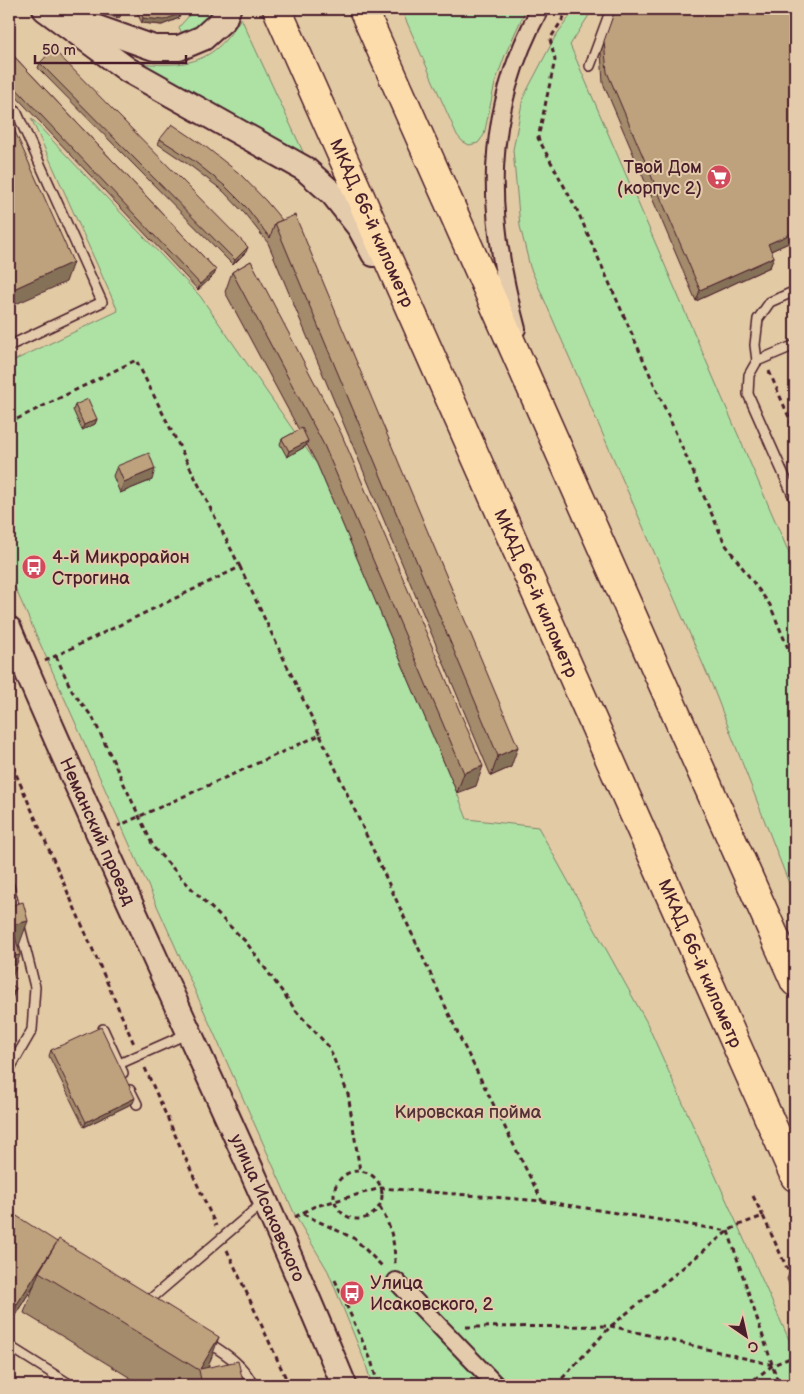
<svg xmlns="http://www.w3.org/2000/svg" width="804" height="1394" font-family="'Balsamiq Sans',sans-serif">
	<rect width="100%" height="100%" fill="#e2caa5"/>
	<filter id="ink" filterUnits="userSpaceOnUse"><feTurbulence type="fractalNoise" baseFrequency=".02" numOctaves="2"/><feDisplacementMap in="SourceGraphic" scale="10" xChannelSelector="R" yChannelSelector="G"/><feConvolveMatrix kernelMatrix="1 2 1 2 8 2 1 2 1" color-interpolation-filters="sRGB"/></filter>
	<g filter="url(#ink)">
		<g fill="#aee2a4" stroke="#7c8068">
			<path d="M190,9H212C210,24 196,29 183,36L179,27L188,17Z"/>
			<path d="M401,9H526L505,55L495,83L484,135L478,143L469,145L462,141L457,135Z"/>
			<path d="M575,9H596L591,12L570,45L795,567V899L712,685L530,267L520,226L513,150L523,98L555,37Z"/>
			<path d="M241,18L304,154L137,63C187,67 213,65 241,18Z"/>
			<path d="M31,118L200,296L317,464L457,793L467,819L538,827L646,1021L795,1353V1385H372L365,1362L328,1271L296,1217L9,574V363L118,311Z"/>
		</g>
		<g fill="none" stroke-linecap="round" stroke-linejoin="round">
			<defs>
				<g id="lane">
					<path d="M590,66L611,9"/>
					<path d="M9,104L17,113L102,302L9,346"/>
					<path d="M795,291L770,302L758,319L755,345L757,361L749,375L748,394L795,500"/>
					<path d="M757,361L795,345"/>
					<path d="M9,886L16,914"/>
					<path d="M103,1029L119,1064"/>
					<path d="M9,1070L32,1030L35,987L20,927"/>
					<path d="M123,1073L119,1064L189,1033"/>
					<path d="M130,1090L137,1104"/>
					<path d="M146,1303L265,1201"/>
					<path d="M207,1342C226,1354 243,1364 253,1385"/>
					<path d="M9,1346L71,1385"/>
				</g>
				<g id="street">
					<path d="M517,329C486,215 482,115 540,9"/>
					<path d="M396,1281L496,1385"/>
				</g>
				<g id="secondary">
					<path d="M45,9L128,70L305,169L333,194L360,228L374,254"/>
					<path d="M69,18L154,48H179L203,38L224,19L228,9"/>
					<path id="s1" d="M9,629C116,883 239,1130 344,1385"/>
				</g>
				<g id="highway">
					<path id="s2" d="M277,9L795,1177"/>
					<path d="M363,9L795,982"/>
				</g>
			</defs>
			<use href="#lane" stroke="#4a1f2b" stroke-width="12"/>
			<use href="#street" stroke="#4a1f2b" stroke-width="20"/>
			<use href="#secondary" stroke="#4a1f2b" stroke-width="28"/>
			<use href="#highway" stroke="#4a1f2b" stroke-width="31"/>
			<g stroke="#4a1f2b" stroke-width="3" stroke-dasharray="5 4" stroke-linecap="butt">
				<path d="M569,9L550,39L555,60L538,138L577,210L725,544L770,605L795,665"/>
				<path d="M769,371L795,431"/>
				<path d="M9,423L136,360L240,567"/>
				<path d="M56,656L72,691L93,718L154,848L192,889L246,942L297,1012L329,1047L348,1094L360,1171"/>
				<path d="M45,661L240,567L320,735L118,826"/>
				<path d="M320,735L461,1040L542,1201"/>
				<path d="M9,758L134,1044"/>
				<path d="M145,1068L216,1226"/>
				<circle cx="358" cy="1195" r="24"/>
				<path d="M753,1196L763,1216"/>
				<path d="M380,1207C391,1227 395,1242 395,1265"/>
				<path d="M303,1214L355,1239L384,1268"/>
				<path d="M295,1217L313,1207L381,1188L542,1201L728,1231"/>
				<path d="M728,1231L779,1385"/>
				<path d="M227,1250L289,1385"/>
				<path d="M335,1280L371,1360L378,1385"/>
				<path d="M466,1327L611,1326L773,1365"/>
				<path d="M795,1333L793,1334L795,1337"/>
				<path d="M556,1385L611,1326L728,1231L739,1225L763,1216L791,1277"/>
				<path d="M747,1385L773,1365L795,1356"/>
			</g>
			<use href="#lane" stroke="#e4cbac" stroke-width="9"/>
			<use href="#street" stroke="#e4cbac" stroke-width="16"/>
			<use href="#secondary" stroke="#e4cbac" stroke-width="24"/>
			<use href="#highway" stroke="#fddcac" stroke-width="28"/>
		</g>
		<g fill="#a38b6c" stroke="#4a1f2b">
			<path d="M95,9H120V17L116,18Z"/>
			<path d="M135,9H179V18L162,25L142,23Z"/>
			<path d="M613,16L795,240L771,251L774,257L770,267L696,301L603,83L601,52Z"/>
			<path d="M9,51L216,270L214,275L198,290L9,89Z"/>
			<path d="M40,63L246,252L233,265L38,68Z"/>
			<path d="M160,139L266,201L511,767L491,776L268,243L245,214L223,191L192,167L158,144Z"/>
			<path d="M251,261L476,786L457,793L317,464L307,445L306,446L287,457L280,444L282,439L299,430L225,292L232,272Z"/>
			<path d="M794,383H795V405L791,394Z"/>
			<path d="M75,405L97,419L95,424L82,430L73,410Z"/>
			<path d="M117,466L152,480L120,493L113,476Z"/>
			<path d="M51,1050L133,1103L84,1127L49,1056Z"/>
			<path d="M9,1211L208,1367L244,1385H142L24,1313L34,1285L12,1320L9,1318Z"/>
			<path d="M792,1272L795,1288L791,1289L787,1279L789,1274Z"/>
		</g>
		<g fill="#857158" stroke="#4a1f2b">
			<path d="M121,11L120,17L116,18L118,13Z"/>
			<path d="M181,13L179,18L162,25L142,23L143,18Z"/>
			<path d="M795,232V240L764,254L768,244Z"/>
			<path d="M248,247L246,252L233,265L235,260Z"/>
			<path d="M774,257L770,267L696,301L700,290Z"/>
			<path d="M73,262L66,282L9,307V291Z"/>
			<path d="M216,270L214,275L198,290L200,284Z"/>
			<path d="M97,419L95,424L82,430L84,425Z"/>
			<path d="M308,441L306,446L287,457L289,451Z"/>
			<path d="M155,469L152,480L120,493L124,482Z"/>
			<path d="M518,747L511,767L491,776L498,756Z"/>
			<path d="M483,766L476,786L457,793L464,773Z"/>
			<path d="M28,921L15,956L20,955L9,986V935L12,925Z"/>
			<path d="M16,988L9,1007V999Z"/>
			<path d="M135,1098L133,1103L84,1127L86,1122Z"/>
			<path d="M57,1242L39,1272L34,1285L12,1320L17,1304Z"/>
			<path d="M795,1283V1288L791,1289L793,1284Z"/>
			<path d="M219,1337L204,1378L200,1369Z"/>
		</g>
		<g fill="#bea27e" stroke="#4a1f2b">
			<path d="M109,9H120L121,11L118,13Z"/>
			<path d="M140,9H179L181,13L164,20L143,18Z"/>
			<path d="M617,9H795V232L768,244L774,257L700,290L607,72L604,41L613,16Z"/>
			<path d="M53,49L248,247L235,260L40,63Z"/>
			<path d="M9,51L216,270L200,284L9,81Z"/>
			<path d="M9,118L73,262L9,291Z"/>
			<path d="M172,124L206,147L240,174L266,201L282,220L275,223L270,238L247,208L225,186L194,161L160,139Z"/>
			<path d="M295,215L518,747L498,756L275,223Z"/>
			<path d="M251,261L341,433L483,766L464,773L324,445L232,272Z"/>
			<path d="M88,399L97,419L84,425L75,405Z"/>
			<path d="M302,428L308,441L289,451L282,439Z"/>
			<path d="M149,453L155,469L124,482L117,466Z"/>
			<path d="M23,902L28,921L12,925L20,955L9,957V906Z"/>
			<path d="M9,983L16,988L9,999Z"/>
			<path d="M9,1017L13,1020L9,1027Z"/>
			<path d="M101,1027L135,1098L86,1122L51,1050Z"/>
			<path d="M9,1211L57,1242L17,1304L9,1299Z"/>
			<path d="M59,1239L219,1337L200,1369L238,1361L244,1385H202L199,1370L39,1272Z"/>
			<path d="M792,1272L795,1280V1283L793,1284L789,1274Z"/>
		</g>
	</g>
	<defs>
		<symbol id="supermarket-disc" viewBox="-11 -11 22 22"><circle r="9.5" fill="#d1495b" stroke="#e4cbac"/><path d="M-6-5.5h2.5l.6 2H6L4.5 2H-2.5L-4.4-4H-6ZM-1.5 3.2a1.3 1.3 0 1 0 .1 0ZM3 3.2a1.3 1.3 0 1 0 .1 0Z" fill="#fff"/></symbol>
		<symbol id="bus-disc" viewBox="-11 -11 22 22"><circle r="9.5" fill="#d1495b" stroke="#e4cbac"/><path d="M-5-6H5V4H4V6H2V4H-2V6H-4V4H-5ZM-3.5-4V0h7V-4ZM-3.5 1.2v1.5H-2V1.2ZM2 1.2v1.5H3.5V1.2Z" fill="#fff"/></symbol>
	</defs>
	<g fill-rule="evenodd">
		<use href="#supermarket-disc" x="705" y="163" width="28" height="28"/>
		<use href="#bus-disc" x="20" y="553" width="28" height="28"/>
		<use href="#bus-disc" x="338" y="1279" width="28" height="28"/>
	</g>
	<g text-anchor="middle" stroke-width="4" stroke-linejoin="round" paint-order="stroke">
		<g font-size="18" fill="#4a1f2b" stroke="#e4cbac" text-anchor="start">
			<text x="702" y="173" text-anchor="end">Твой Дом<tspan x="702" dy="21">(корпус 2)</tspan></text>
			<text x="52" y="563">4-й Микрорайон<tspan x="52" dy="21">Строгина</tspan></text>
			<text x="370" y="1289">Улица<tspan x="370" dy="21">Исаковского, 2</tspan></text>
		</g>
		<g font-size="18" fill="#4a1f2b" stroke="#e4cbac">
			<text dy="6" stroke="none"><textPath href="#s2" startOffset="234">МКАД, 66-й километр</textPath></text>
			<text dy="6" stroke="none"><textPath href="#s2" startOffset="639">МКАД, 66-й километр</textPath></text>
			<text dy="6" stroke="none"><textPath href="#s1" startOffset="221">Неманский проезд</textPath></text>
			<text dy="6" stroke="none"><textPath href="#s2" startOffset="1044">МКАД, 66-й километр</textPath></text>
			<text dy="6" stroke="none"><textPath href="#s1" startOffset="634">улица Исаковского</textPath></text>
		</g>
		<g font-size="18" fill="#543237" stroke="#e4cbac">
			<text x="468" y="1118">Кировская пойма</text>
		</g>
	</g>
	<rect width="804" height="1394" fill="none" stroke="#e4cbac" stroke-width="30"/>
	<rect x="15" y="15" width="774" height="1364" fill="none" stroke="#4a1f2b" stroke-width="2" filter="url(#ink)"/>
	<g transform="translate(746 1336) rotate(146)" stroke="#e4cbac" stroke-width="4" paint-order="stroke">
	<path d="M0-4L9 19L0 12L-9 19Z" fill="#4a1f2b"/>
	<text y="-8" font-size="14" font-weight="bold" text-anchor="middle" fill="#4a1f2b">С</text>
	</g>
	<path d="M35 55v8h151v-8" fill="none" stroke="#4a1f2b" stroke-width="2.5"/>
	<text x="42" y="55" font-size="15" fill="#4a1f2b" stroke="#e4cbac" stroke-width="4" paint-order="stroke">50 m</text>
</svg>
